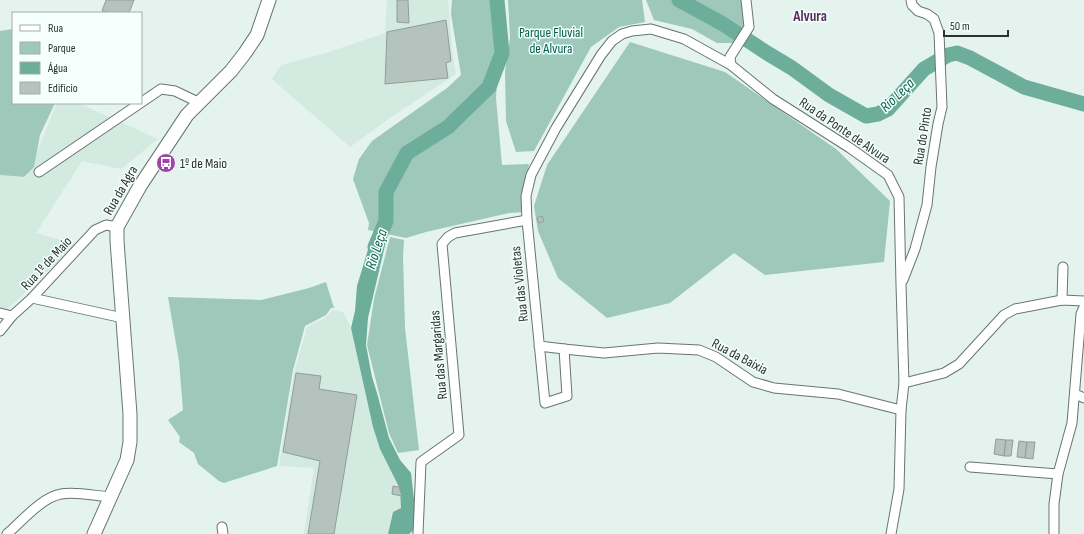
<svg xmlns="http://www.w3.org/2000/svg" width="1084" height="534" font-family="'Sofia Sans Condensed',sans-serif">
	<rect width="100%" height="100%" fill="#e4f3ed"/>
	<g fill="#d3eae1">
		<path d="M387,0H448L452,49L456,74L390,118L350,147L272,79L281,65L326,53L385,33Z"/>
		<path d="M57,103H78L158,139L121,169L82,161L36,233L76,244L0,316V175L26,178Z"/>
		<path d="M332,310L343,312L351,328L373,427L380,449L400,489L401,508L392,512L388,534H304L314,468L279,466L294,373L307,327L326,317Z"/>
	</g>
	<g fill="#9ec8ba">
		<path d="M452,0H504V58L497,82L496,98L502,165L529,164L524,195V212L509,213L426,232L406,238L368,230L369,223L353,179L359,159L372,141L447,88L461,75L451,14Z"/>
		<path d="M508,0H642L645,22L619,27L591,47L534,151L516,152L506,121L505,72L510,38Z"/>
		<path d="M646,0H744L747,27L735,43H717L692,29L654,20Z"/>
		<path d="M13,29V103H55L40,135L34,167L24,177L0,175V31Z"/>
		<path d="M630,42L725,72L836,149L890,201L884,262L765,275L734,253L670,303L607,318L558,278L538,231L534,206L547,165Z"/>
		<path d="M390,237L404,240L403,256L405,328L419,450L398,453L389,433L367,345L374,299Z"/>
		<path d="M326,282L334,308H331L326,315L305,326L293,370L277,466L224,483L219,481L198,464L194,453L179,442L180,437L168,420L183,410L179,361L168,297L261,300L309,288Z"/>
	</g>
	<path fill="#6dae9a" d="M378,224L387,237L368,318L366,345L372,377L377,393L389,438L400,460L411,473L415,508L414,530L409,534H388L393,512L401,508L400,489L380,449L373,427L351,328L355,311L357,286L370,243Z"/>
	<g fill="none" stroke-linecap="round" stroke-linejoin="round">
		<g stroke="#6dae9a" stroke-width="15">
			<path d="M679,0L723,24L767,53L792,68L829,95L866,116L878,114L888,109L924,69L948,55L957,53L970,58L1024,87L1084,104"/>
			<path d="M375,247L386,221V192L407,153L448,127L489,87L502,53L497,0"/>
		</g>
	</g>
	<g fill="#b4c3bd" stroke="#909e99">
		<path d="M106,0H134L129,13H109L102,11Z"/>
		<path d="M397,0H408L409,23L397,22Z"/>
		<path d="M446,20L451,61L446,63L448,78L385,84L387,32Z"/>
		<path d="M542,216L544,221L539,223L537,218Z"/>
		<path d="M296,373L321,376L319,389L357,395L334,534H308L320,461L283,452Z"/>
		<path d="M996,439L1006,440L1004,456L994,454Z"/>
		<path d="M1006,440H1013L1011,456H1004Z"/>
		<path d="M1019,441L1027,442L1025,458L1017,457Z"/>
		<path d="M1027,442H1035L1033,459L1025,458Z"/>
		<path d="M393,486L399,487L402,496L392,494Z"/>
	</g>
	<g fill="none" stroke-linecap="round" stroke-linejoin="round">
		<defs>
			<g id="street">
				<path d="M731,65L730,57L749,27L746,0"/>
				<path d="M39,172L161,89L175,91L198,102"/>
				<path d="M903,280L915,249L927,205L931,167L938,124L942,107L939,33L934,19L927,14L918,11L912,5L911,0"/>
				<path d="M32,298L123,318"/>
				<path d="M1062,300L1063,267"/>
				<path d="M0,313L12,316"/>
				<path d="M0,331L12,316L32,298L95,230L106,225L117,227"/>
				<path d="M539,346L564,349L567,396L545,403L527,220L526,196L531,175L556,128L601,55L612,41L622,34L632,31L651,29L684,39L731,65L773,99L850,148L888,175L899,197L901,285L904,383L901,410L899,489L891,534"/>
				<path d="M564,349L604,353L658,348L699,350L716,357L753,382L774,388L838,394L901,410"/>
				<path d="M904,383L944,373L959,364L1004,315L1015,309L1062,300L1084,301"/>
				<path d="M1075,394L1084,398"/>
				<path d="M970,467L1058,474"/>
				<path d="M222,527L223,534"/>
				<path d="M7,534C21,522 42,497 61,494C75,491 96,496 110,497"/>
				<path d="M418,534L421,462L459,435L442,244L448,237L455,233L527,220"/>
				<path d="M1054,534V504L1058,474L1072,423L1081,314L1084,307"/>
			</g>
			<path id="secondary" d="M94,534L127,460L130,442V414L117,241V227L140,186L187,115L231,71L245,53L257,35L269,0"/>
		</defs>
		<use href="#street" stroke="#687570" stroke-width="11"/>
		<use href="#secondary" stroke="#687570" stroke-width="15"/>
		<use href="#street" stroke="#fff" stroke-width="9"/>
		<use href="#secondary" stroke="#fff" stroke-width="13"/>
	</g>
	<defs>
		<symbol id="bus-disc" viewBox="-11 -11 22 22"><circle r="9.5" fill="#9f43ad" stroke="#f5fffb"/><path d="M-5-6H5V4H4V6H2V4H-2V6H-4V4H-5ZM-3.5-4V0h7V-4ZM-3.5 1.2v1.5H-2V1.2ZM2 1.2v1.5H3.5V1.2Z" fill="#fff"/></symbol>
	</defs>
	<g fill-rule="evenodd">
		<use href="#bus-disc" x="155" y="152" width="22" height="22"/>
	</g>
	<g text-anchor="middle" stroke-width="3" stroke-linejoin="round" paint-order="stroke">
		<g font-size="14" fill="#005e4b" stroke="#f5fffb">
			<text x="551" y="37">Parque Fluvial<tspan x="551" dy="16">de Alvura</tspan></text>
		</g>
		<g font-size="14" fill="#2c3230" stroke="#f5fffb">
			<text transform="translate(845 130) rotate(34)" y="5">Rua da Ponte de Alvura</text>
			<text transform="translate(922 136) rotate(-81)" y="5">Rua do Pinto</text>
			<text transform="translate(120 190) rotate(-60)" y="5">Rua da Agra</text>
			<text transform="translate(46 263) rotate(-47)" y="5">Rua 1º de Maio</text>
			<text transform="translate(519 284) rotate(-96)" y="5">Rua das Violetas</text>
			<text transform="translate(438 355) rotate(-95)" y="5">Rua das Margaridas</text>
			<text transform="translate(740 356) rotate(28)" y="5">Rua da Baixia</text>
		</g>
		<g font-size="14" fill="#2c3230" stroke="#f5fffb" text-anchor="start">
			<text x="180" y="168">1º de Maio</text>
		</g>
		<g font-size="15" font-weight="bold" fill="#582b5e" stroke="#f5fffb">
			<text x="810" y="21">Alvura</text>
		</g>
		<g font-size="15" font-style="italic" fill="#025f4c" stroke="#f5fffb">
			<text transform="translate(897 95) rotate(-44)" y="5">Rio Leça</text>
			<text transform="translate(376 249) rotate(-72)" y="5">Rio Leça</text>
		</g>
	</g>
	<rect x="12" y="12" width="130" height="92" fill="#f5fffb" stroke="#a5adaa"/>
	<rect x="20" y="25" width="20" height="6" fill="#ffffff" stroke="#a5adaa"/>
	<text x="48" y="32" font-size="12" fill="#2c3230">Rua</text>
	<rect x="20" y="42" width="20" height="12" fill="#9ec8ba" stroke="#a5adaa"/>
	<text x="48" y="52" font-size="12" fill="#2c3230">Parque</text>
	<rect x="20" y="62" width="20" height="12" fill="#6dae9a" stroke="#a5adaa"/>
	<text x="48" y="72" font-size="12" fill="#2c3230">Água</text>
	<rect x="20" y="82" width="20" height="12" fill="#b4c3bd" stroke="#a5adaa"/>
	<text x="48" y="92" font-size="12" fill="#2c3230">Edifício</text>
	<path d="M944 30v6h64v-6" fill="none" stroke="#2c3230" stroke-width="2"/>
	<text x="950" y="30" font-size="12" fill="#2c3230" stroke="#f5fffb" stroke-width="3" paint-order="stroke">50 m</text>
</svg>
